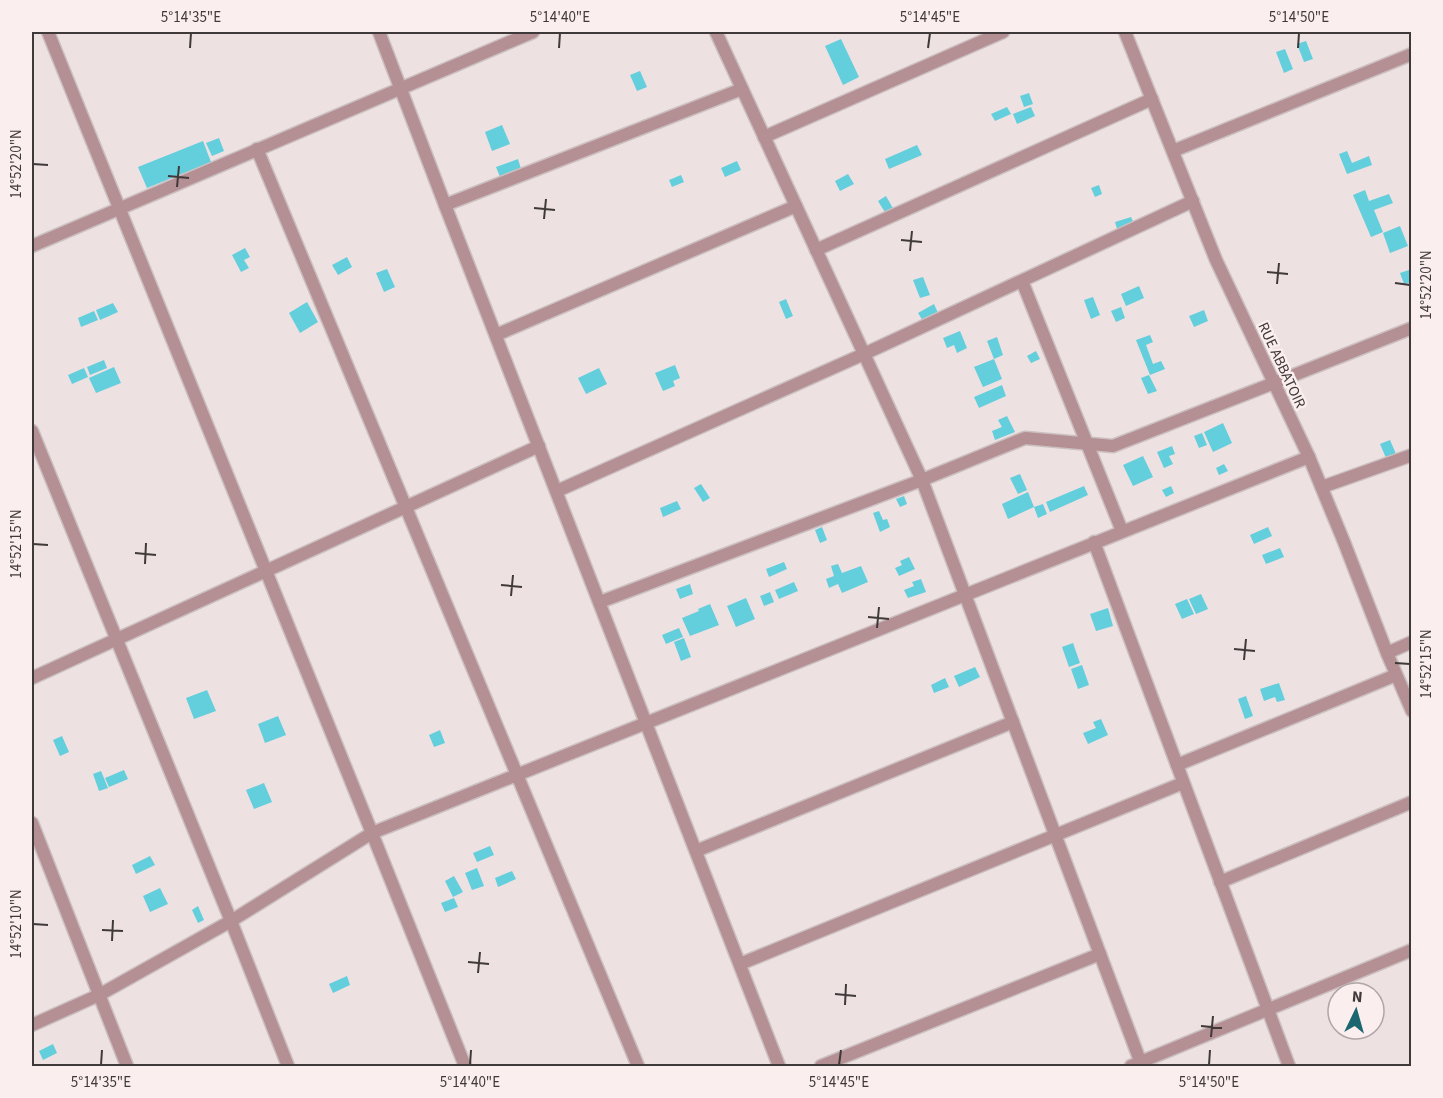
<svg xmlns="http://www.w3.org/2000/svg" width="1443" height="1098" font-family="'Source Sans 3',sans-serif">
	<rect width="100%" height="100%" fill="#eee1e2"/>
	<g fill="#63cedc">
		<path d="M841,39L859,77L843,85L825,46Z"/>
		<path d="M1306,41L1313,59L1304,62L1297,44Z"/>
		<path d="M1285,49L1293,69L1284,73L1276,52Z"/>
		<path d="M640,71L647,87L637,91L630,75Z"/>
		<path d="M1029,93L1033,104L1024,107L1020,96Z"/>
		<path d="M1007,107L1011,114L995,121L991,114Z"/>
		<path d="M1031,107L1035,116L1017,124L1013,114Z"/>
		<path d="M502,125L510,144L492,151L485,132Z"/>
		<path d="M219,138L224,151L212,156L206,143Z"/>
		<path d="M203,141L211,162L147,188L138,167Z"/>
		<path d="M917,145L922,155L889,169L885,159Z"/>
		<path d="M1347,151L1352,163L1369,156L1372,165L1347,174L1339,154Z"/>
		<path d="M518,159L521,169L500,177L496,167Z"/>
		<path d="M737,161L741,170L725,177L721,168Z"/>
		<path d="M848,174L854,184L840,191L835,181Z"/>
		<path d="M681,175L684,182L672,187L669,180Z"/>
		<path d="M1099,185L1102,194L1095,197L1091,188Z"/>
		<path d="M1365,190L1369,201L1389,194L1393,203L1374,210L1383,232L1371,237L1353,195Z"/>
		<path d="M886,196L894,210L886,214L878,201Z"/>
		<path d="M1131,217L1135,226L1118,232L1115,222Z"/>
		<path d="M1400,226L1408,246L1390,253L1383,233Z"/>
		<path d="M245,248L250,257L244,260L249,268L241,272L232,255Z"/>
		<path d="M347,257L352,267L338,275L332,265Z"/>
		<path d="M387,269L395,287L384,292L376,273Z"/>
		<path d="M1412,269V282L1404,284L1400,273Z"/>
		<path d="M923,277L930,295L920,298L913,280Z"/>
		<path d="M1139,286L1144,298L1126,306L1121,294Z"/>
		<path d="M1093,297L1100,315L1091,319L1084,300Z"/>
		<path d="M786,299L793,316L786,319L779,302Z"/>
		<path d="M307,302L318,322L300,333L289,313Z"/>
		<path d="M113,303L118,312L100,320L96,310Z"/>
		<path d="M934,304L938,313L923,321L918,313Z"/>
		<path d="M1121,307L1125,318L1116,322L1111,311Z"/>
		<path d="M1204,310L1208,321L1194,327L1189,316Z"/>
		<path d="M94,311L98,320L81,327L78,318Z"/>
		<path d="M960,331L967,348L957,353L954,345L947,348L943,338Z"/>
		<path d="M1150,335L1153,342L1146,345L1153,364L1161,361L1165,369L1150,375L1136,340Z"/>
		<path d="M997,337L1003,355L994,359L987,341Z"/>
		<path d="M1036,351L1040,359L1031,363L1027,356Z"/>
		<path d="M994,359L1002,379L983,387L974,367Z"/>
		<path d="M104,360L107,368L90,375L87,367Z"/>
		<path d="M675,365L680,378L673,381L675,386L663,391L655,373Z"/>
		<path d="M114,367L121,383L96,393L89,378Z"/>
		<path d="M84,368L88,377L72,384L68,375Z"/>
		<path d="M599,368L607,384L586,394L578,378Z"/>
		<path d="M1149,375L1157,391L1148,394L1141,378Z"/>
		<path d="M1002,385L1006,396L979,408L974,397Z"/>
		<path d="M1007,416L1015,432L995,440L992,431L1002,427L998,420Z"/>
		<path d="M1223,423L1232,443L1213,452L1204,432Z"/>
		<path d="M1202,433L1207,445L1199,448L1194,436Z"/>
		<path d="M1390,440L1396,454L1386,458L1380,444Z"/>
		<path d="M1172,446L1175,454L1169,456L1173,464L1164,468L1157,452Z"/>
		<path d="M1143,456L1153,477L1133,486L1123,465Z"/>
		<path d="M1224,464L1228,471L1219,475L1216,468Z"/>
		<path d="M1020,474L1027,490L1018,494L1010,478Z"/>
		<path d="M701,484L710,498L703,502L694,488Z"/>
		<path d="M1084,486L1088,495L1050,512L1046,502Z"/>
		<path d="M1171,486L1174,493L1166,497L1162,490Z"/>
		<path d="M1028,492L1034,507L1043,504L1047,514L1038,518L1034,507L1008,519L1002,504Z"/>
		<path d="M904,496L907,504L900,507L896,499Z"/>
		<path d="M677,501L681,509L663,517L660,508Z"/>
		<path d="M879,511L883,520L887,519L890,527L880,532L873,513Z"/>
		<path d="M822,527L827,540L820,543L815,530Z"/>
		<path d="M1268,527L1272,536L1254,544L1250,535Z"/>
		<path d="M1280,548L1284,557L1266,564L1262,555Z"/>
		<path d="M909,557L915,569L899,576L895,568L902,565L900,561Z"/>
		<path d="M784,562L787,569L769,577L766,569Z"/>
		<path d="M838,564L842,573L861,566L868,582L842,593L838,584L829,588L826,579L834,576L831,566Z"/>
		<path d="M921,579L926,592L908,598L904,590L914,586L912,582Z"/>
		<path d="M794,582L798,591L779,599L775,590Z"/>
		<path d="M690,584L693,594L680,599L676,589Z"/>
		<path d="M770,592L774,602L764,606L760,596Z"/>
		<path d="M1201,594L1208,609L1196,614L1189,599Z"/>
		<path d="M746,598L755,619L736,627L727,606Z"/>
		<path d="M1187,599L1194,614L1182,619L1175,604Z"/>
		<path d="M710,604L719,625L690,636L682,618L699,611L698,609Z"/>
		<path d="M1108,608L1113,626L1096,631L1090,614Z"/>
		<path d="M679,628L683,637L666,644L662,635Z"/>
		<path d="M684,638L691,657L681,661L674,642Z"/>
		<path d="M1073,643L1080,663L1069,667L1062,647Z"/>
		<path d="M1082,665L1089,685L1078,689L1071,669Z"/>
		<path d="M975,667L980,677L959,687L954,676Z"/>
		<path d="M945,678L949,687L934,693L931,685Z"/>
		<path d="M1279,683L1285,700L1277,702L1275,697L1264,701L1260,689Z"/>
		<path d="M207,690L216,711L194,719L186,698Z"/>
		<path d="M1246,696L1253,716L1245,719L1238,699Z"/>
		<path d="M278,716L286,735L265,743L258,724Z"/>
		<path d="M1101,719L1108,735L1088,744L1083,733L1096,728L1093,722Z"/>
		<path d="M440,730L445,743L434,747L429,735Z"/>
		<path d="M62,736L69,752L60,756L53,740Z"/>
		<path d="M124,770L128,779L109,787L105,778Z"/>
		<path d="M101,771L108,788L99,791L93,774Z"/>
		<path d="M264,783L272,802L254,809L246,790Z"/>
		<path d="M490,846L494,855L477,862L473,853Z"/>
		<path d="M150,856L155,865L136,874L132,865Z"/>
		<path d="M477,868L484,886L472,890L465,873Z"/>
		<path d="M512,871L516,879L498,887L495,878Z"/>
		<path d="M454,876L463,892L453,897L445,881Z"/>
		<path d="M160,888L168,904L150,912L143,896Z"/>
		<path d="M454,898L458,907L445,912L441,903Z"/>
		<path d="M198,906L204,920L198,923L192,910Z"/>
		<path d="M347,976L350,985L333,993L329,984Z"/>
		<path d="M53,1044L57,1053L43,1060L39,1051Z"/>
	</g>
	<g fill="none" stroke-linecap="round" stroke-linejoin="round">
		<defs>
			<g id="minor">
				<path d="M48,32L372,833L465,1066"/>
				<path d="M379,32L445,205L779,1066"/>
				<path d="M716,32L922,480L1142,1066"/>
				<path d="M1125,32L1216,260L1309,457L1344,542L1387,653L1412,711"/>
				<path d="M764,137L1003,32"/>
				<path d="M257,149L638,1066"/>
				<path d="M1173,151L1412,54"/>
				<path d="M445,205L742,89"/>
				<path d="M32,246L533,32"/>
				<path d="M816,250L1152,99"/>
				<path d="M1022,281L1122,531"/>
				<path d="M496,335L796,206"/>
				<path d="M32,431L231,921L288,1066"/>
				<path d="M1322,487L1412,455"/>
				<path d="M557,491L864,354L1193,201"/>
				<path d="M1094,542L1289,1066"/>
				<path d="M600,602L922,480L1025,438L1113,446L1274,383L1412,328"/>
				<path d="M1387,653L1412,642"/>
				<path d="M32,678L539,446"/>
				<path d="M1177,765L1396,675"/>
				<path d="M32,823L127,1066"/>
				<path d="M696,851L1013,722"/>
				<path d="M1220,882L1412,802"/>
				<path d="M740,964L1183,783"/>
				<path d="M32,1025L99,995L231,921L372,833L1309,457"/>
				<path d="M821,1066L1100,954"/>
				<path d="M1131,1066L1412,950"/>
			</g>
		</defs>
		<use href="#minor" stroke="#cbbfc0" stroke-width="15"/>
		<use href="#minor" stroke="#b48f93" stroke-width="12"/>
	</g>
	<path fill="none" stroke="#3f393a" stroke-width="2" d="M190,48L191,33M559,48L560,33M928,48L930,33M1298,48L1299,33M33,164L48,165M168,176L189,178M177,187L179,166M534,208L555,210M544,219L546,199M901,240L922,242M910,251L912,231M1267,272L1288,274M1395,283L1410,285M1277,284L1279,263M33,544L48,545M135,553L156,555M145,564L146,543M501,585L522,587M511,596L513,575M868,617L889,619M877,628L879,607M1234,649L1255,651M1244,660L1246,639M1395,663L1410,664M33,924L48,925M102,930L123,931M112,941L113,920M468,962L489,964M478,973L480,952M835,994L856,996M845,1005L846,984M1201,1026L1222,1028M1211,1037L1213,1016M101,1065L102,1050M470,1065L471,1050M839,1065L841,1050M1209,1065L1210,1050"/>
	<g text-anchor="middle" stroke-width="5" stroke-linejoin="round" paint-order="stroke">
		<g font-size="15" fill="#3f393a" stroke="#fbeeef">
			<text transform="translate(1282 365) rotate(65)" y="5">RUE ABBATOIR</text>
		</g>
	</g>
	<rect width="1443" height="1098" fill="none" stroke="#fbeeef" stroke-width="66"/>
	<g transform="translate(1356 1011) rotate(5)"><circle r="28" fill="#fbeeef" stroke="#b0a6a7" stroke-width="1.5"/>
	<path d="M0-4.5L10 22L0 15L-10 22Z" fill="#1b6770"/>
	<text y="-9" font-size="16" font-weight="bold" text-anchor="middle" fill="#3f393a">N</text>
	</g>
	<rect x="33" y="33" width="1377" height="1032" fill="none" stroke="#3f393a" stroke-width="2"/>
	<g font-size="15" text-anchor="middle" fill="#3f393a">
		<text x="191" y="22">5°14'35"E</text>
		<text x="560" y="22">5°14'40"E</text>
		<text x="930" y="22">5°14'45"E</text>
		<text x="1299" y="22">5°14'50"E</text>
		<text transform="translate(16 164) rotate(-90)" y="5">14°52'20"N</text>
		<text transform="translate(1426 285) rotate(-90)" y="5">14°52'20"N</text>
		<text transform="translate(16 544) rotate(-90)" y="5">14°52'15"N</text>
		<text transform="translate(1426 664) rotate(-90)" y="5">14°52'15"N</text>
		<text transform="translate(16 924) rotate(-90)" y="5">14°52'10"N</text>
		<text x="101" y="1087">5°14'35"E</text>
		<text x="470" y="1087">5°14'40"E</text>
		<text x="839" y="1087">5°14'45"E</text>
		<text x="1209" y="1087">5°14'50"E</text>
	</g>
</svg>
